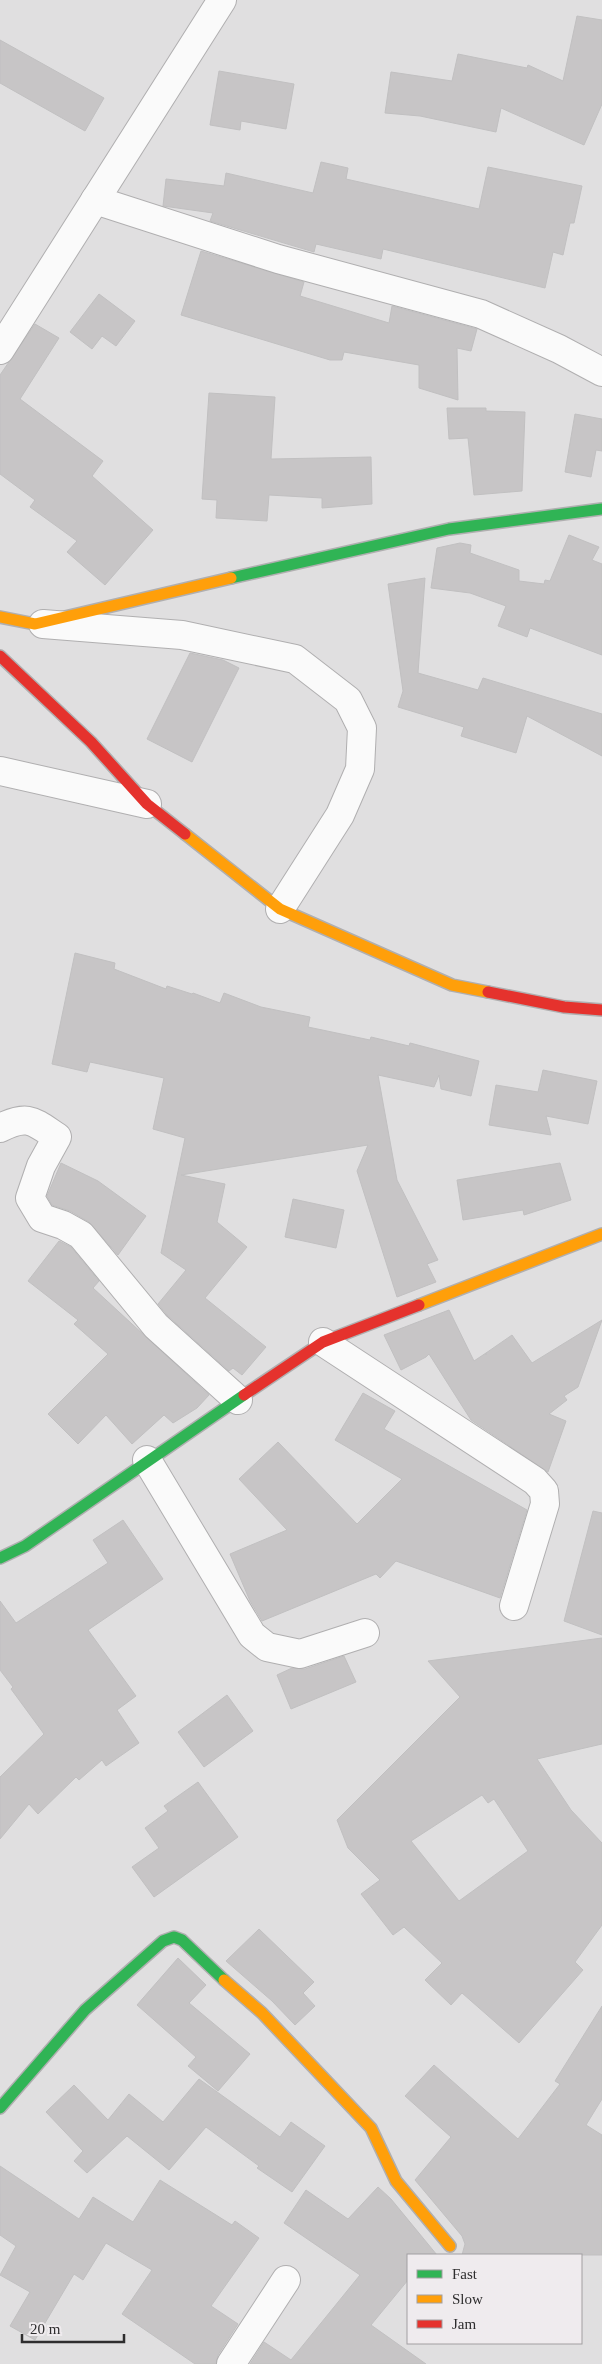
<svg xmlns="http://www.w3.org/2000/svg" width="602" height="2364" font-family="Georgia,serif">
	<rect width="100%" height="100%" fill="#e0dfe0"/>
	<g fill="#c7c5c6" stroke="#c1c0c1" fill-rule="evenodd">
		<path d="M577,16L602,20V104L584,145L501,108L496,132L420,116L385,113L391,72L452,81L458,54L527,68L528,65L563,81Z"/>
		<path d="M0,40L104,98L85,131L0,83Z"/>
		<path d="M219,71L294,84L286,129L241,121L240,130L210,125Z"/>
		<path d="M321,162L348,168L346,179L479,209L488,167L582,186L574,223H570L563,255L553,252L545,288L383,249L381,259L316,244L314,252L210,221L213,213L163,206L166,179L224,186L226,173L313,193Z"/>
		<path d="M201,251L304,282L300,296L389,323L392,306L477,329L471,351L457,348L458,400L419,388V365L344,352L342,360H330L181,315Z"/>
		<path d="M99,294L135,321L116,346L102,336L92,349L70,332Z"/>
		<path d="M35,324L59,338L20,399L103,461L92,476L153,530L105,585L67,552L77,541L30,507L35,500L0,474V375Z"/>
		<path d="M209,393L275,397L271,459L371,457L372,504L322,508V498L269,495L267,521L216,518L217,500L202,499Z"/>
		<path d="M447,408H486V411L525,412L522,491L474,495L468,438L449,439Z"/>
		<path d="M575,414L602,419V451L596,450L591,477L565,472Z"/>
		<path d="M569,535L599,547L592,560L602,564V655L530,628L527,637L498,626L506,606L470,593L431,588L437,548L460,543L471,545L470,553L519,570V581L544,584L545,580L550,581Z"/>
		<path d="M425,578L418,673L478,690L483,678L602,714V756L527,716L516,753L461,736L464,727L398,707L403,691L388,584Z"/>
		<path d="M190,653L223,660L239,668L192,762L147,739Z"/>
		<path d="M75,953L115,963L114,969L166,989L167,986L192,994L193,993L220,1003L224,993L261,1007L310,1017L308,1027L370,1040L371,1037L409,1046L410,1043L479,1061L471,1096L441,1089L439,1075L434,1087L378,1075L397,1180L438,1260L427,1264L436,1282L397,1297L357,1171L368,1145L181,1175L225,1184L217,1222L247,1247L205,1298L266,1347L242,1375L233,1368L229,1371L167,1315L158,1304L186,1270L161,1253L185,1138L153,1129L164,1078L90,1062L87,1072L52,1064Z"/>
		<path d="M543,1070L597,1081L588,1124L546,1116L551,1135L489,1125L496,1085L538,1092Z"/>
		<path d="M61,1163L98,1181L146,1216L118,1255L89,1222L70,1211L52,1205L47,1196Z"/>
		<path d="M560,1163L571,1200L524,1215L523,1210L463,1220L457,1180Z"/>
		<path d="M293,1199L344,1210L336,1248L285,1237Z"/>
		<path d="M59,1241L71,1247L99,1281L93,1288L209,1395L197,1408L173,1423L164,1415L132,1444L106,1415L78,1444L48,1414L108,1354L74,1324L78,1320L28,1281Z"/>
		<path d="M449,1310L474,1361L486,1353V1355V1353L512,1335L532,1363L602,1320L578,1387L564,1396L567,1400L549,1414L566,1421L548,1472L471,1420L429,1354L426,1357L401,1370L384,1335Z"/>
		<path d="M363,1393L395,1411L384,1429L527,1510L500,1598L396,1561L380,1578L376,1574L262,1621L250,1601L230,1554L287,1530L239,1479L278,1442L357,1524L402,1479L335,1440Z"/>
		<path d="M593,1511L602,1513V1635L564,1621Z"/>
		<path d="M123,1520L163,1579L88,1630L136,1696L117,1710L139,1743L106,1766L102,1760L79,1780L76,1777L38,1814L29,1804L0,1839V1777L44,1734L11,1689L13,1687L0,1670V1601L16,1623L108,1563L93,1540Z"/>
		<path d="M602,1638V1744L537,1759L571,1810L602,1843V1925L575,1962L583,1970L519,2043L462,1993L451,2005L425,1980L442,1963L404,1927L393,1935L361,1894L380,1880L348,1848L337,1820L460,1697L428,1661ZM482,1795L488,1803L494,1799L528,1851L459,1901L411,1841Z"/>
		<path d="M344,1656L356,1682L291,1709L277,1675L292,1668L305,1669Z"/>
		<path d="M227,1695L253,1731L204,1767L178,1732Z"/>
		<path d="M198,1782L238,1837L154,1897L132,1867L159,1848L145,1828L168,1811L164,1806Z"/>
		<path d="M259,1929L314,1982L303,1993L315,2006L295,2025L272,2001L226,1961Z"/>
		<path d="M178,1958L206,1985L189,2003L250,2054L218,2091L188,2066L196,2057L137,2005Z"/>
		<path d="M602,2006V2099L586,2125L602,2135V2255H462L465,2244L462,2236L415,2180L451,2137L405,2096L434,2065L518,2139L560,2084L555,2081Z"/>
		<path d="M199,2079L280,2137L291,2122L325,2146L292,2192L257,2168L259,2166L206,2127L169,2170L127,2136L87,2173L74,2161L83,2151L46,2112L74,2085L108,2120L129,2094L163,2122Z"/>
		<path d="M0,2166L79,2219L93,2197L133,2222L160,2180L232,2225L235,2221L259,2238L211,2306L238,2324L218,2355L216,2364H195L122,2314L152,2270L106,2243L83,2280L74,2274L35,2340L10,2326L30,2292L0,2275L16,2246L0,2235Z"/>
		<path d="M378,2187L391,2199L437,2255H408V2280L371,2325L426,2364H250L264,2342L291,2360L360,2275L284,2223L306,2190L348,2219Z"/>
	</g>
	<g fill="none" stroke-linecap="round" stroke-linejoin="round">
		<defs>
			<g id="street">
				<path d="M95,200L278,259L481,314L559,349L602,372"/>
				<path d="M0,350L222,0"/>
				<path d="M43,624L182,635L295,659L348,700L362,728L360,769L340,815L280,909"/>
				<path d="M0,771L147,804"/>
				<path d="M0,1128C28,1114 33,1121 57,1137L41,1166L30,1198L42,1218L63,1225L81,1235L156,1326L238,1400"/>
				<path d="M323,1342L535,1481L544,1491L545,1504L514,1606"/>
				<path d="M147,1460L252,1635L267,1647L300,1654L365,1633"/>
				<path d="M231,2364L286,2280"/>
			</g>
			<g id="fast">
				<path d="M231,578L449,529L602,509"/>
				<path d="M0,1558L25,1546L244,1395"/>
				<path d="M0,2108L85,2010L163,1941L174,1937L182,1940L224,1980"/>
			</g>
			<g id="slow">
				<path d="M0,617L35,624L231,578"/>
				<path d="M185,834L280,909L452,985L488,992"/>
				<path d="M419,1305L602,1234"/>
				<path d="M224,1980L262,2013L371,2128L396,2181L450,2246"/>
			</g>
			<g id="jam">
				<path d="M0,656L91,742L147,804L185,834"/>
				<path d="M488,992L564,1007L602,1010"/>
				<path d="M244,1395L323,1342L419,1305"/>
			</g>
		</defs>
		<use href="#street" stroke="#b0afb0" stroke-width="30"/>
		<use href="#fast" stroke="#b0afb0" stroke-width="14"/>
		<use href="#slow" stroke="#b0afb0" stroke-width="14"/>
		<use href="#jam" stroke="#b0afb0" stroke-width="14"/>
		<use href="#street" stroke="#fafafa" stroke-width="28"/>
		<use href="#fast" stroke="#30b455" stroke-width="11"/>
		<use href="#slow" stroke="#ff9f0a" stroke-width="11"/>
		<use href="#jam" stroke="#e5322d" stroke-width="11"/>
	</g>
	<rect x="407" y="2254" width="175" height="90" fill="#efebee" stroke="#a29fa1"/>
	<rect x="417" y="2270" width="25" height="8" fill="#30b455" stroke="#a29fa1"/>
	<text x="452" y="2279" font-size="15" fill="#2e2d2e">Fast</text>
	<rect x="417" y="2295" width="25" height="8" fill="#ff9f0a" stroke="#a29fa1"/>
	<text x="452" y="2304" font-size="15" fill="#2e2d2e">Slow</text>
	<rect x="417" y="2320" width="25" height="8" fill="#e5322d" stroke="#a29fa1"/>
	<text x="452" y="2329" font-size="15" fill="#2e2d2e">Jam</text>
	<path d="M22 2334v8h102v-8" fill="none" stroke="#2e2d2e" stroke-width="2.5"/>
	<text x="30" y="2334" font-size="15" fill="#2e2d2e" stroke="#efebee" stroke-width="4" paint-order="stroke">20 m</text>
</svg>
